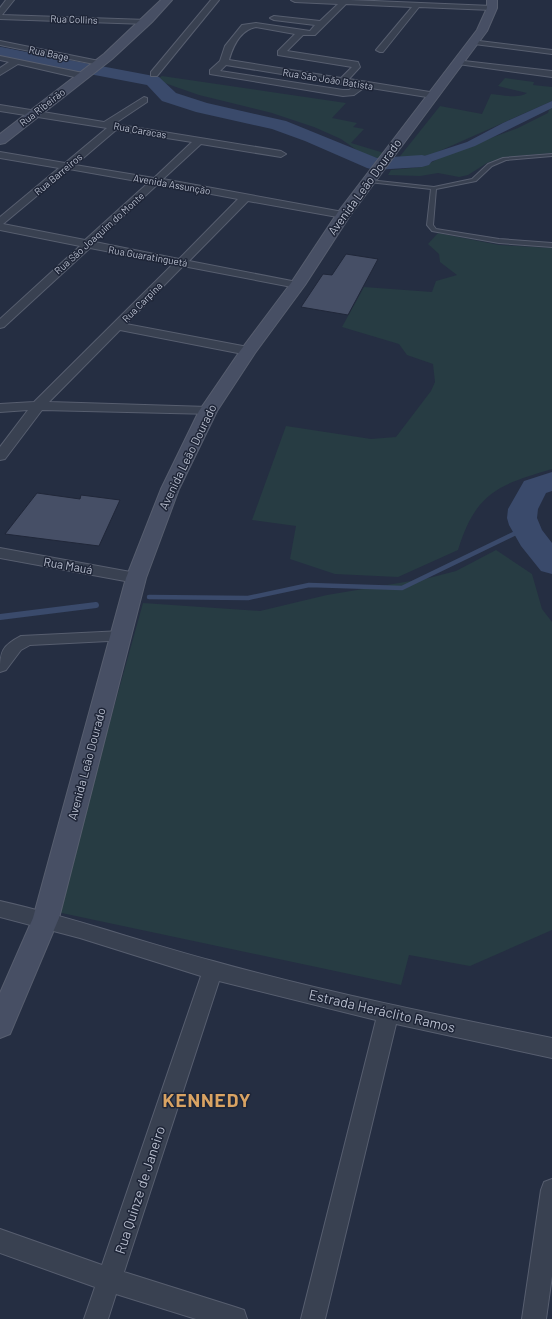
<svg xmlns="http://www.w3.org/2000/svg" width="552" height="1319" font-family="Barlow,sans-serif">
	<rect width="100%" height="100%" fill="#252e42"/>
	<g fill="#273c43">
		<path d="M162,76L346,103L332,118L357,123L353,127L364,129L351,143L384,153L380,159L361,153L341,139L314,127L272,113L199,95L156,80Z"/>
		<path d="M505,78L534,82L533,85L552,87V101L435,153L419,159L397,160L440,106L482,114L491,94C502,95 519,99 527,93L498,86Z"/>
		<path d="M550,107H552V153L504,157L487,163L468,175L459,177L438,173L420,176L388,175L391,170L422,167L452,152L518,128L548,113Z"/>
		<path d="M438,233L499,245L552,248V469C498,485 476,492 458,550L398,577L335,574L290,559L296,526L252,520L286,426L371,439L396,437L431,391L435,382L433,364L407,355L399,344L342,327L364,287L432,292L436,281L457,275L440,262L439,254L428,244Z"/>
		<path d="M496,550L532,574L542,609L552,622V930L470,966L409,955L401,985L57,912L143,603L260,611L327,595L429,578L456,571Z"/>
	</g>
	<path fill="#3a4a6b" d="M0,47L6,48L91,67L83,73L0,55Z"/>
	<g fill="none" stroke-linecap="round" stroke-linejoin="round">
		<path stroke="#3a4a6b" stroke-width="4.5" d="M149,597L248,598L309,585L402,588L524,529"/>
		<path stroke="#3a4a6b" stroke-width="6" d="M0,617L96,605"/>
		<path fill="#3a4a6b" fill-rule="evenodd" d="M552,101V108L475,146L422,165L416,161L418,158L467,142L503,123Z"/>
		<g fill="#3a4a6b" fill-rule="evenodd">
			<path d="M0,47L159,77L176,93L207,103L286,121L377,158L422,155L429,157L432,161L429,165L422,167L374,170L367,168L305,141L272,129L196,112L162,101L147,85L0,57Z"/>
			<path d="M552,472V491L546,493L538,509L537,518L542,530L552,543V574L541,571L521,546L509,525L507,518L508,509L524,481Z"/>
		</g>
	</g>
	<g fill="#464f66" stroke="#202739">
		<path d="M346,254L378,259L348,315L301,307L323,274L332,275Z"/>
		<path d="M37,493L80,499L81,495L120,500L99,546L5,534Z"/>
	</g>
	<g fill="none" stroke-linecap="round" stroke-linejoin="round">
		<defs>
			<path id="lane" d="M552,154V156L506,160L492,166L476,181L436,189L433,225L436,229L499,239L552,243V247L499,243L432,231L427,225L431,189L369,182L367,181L369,180L434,187L472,179L488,164L503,158Z"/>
			<g id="street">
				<path d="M6,0H14L2,15L147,20L151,22L147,24L0,19V8Z"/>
				<path d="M211,0H219L157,76H151V72Z"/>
				<path d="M291,0H350L492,6L496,8L492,10L419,7L383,52H380L376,50L412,7L346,4L315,35H303L287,51L358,62L360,67L349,79L436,93L437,95L433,98L365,87L354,95L343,96L210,74V70L220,61L225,46L242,25L256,23L310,31L315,25L274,20L270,18L274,16L320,21L338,4L295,2ZM256,27L295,34L278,51V55L352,67L341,78L229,60C233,46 240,30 256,27ZM226,65L343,84L356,85L349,90H343L220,71Z"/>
				<path d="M471,40L552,50V54L474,44L470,42Z"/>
				<path d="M0,41L99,61L103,63L99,65L0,45Z"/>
				<path d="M0,56L83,73L87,76L83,79L18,64L0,75V68L9,62L0,60Z"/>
				<path d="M455,60L552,71V77L458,64L454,62Z"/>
				<path d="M144,97L147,98V102L114,124L281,151L286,154L281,157L201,144L163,179L343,212L348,215L343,218L248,201L189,261L297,282L301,283L303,285L301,287L297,288L183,266L126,324L248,347L254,351L252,354L248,355L120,330L49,402L208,407L213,408L214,411L213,414L42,410L5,459L0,460V447L28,410L0,412V404L34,402L173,264L90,248L4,327L0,328V319L80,246L0,230V217L59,168L0,158V152L65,163L107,128L0,111V105L104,122ZM116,130L192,142L154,178L75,165ZM69,169L148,183L85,240L3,224ZM158,184L238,199L179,259L95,242Z"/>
				<path d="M0,548L136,573L141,575L143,578L141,581L136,583L0,558Z"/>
				<path d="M122,631L128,632L130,636L128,640L30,645L21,650L6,670L0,672C0,651 2,646 21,636Z"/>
				<path d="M0,901C72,917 141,942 213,961C324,992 438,1015 552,1038V1058L396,1024L325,1319H301L376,1020L219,981L124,1272L235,1307L244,1310L247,1319H196L116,1294L108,1319H84L95,1287L0,1253V1229L102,1265L201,976L80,938L0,917Z"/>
				<path d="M552,1179V1276L546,1319H522L541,1190L544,1182Z"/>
			</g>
			<g id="secondary">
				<path d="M161,0H172L152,22L112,59L5,143L0,144V134L104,54Z"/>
				<path d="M487,0H497V8L487,31L349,217L305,285L255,353L217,411L179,489L146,578L59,918L10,1034L0,1038V993L33,918L126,578L161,489L199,411L240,351L291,283L338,212L477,30L487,8Z"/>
			</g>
		</defs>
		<use href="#lane" stroke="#575e6f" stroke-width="2"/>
		<use href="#street" stroke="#575e6f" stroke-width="2"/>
		<use href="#secondary" stroke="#575e6f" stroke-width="2"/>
		<use href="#lane" fill="#394151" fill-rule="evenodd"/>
		<use href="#street" fill="#394151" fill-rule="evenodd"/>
		<use href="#secondary" fill="#474f64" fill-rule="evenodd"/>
	</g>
	<g text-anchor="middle" stroke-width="3" stroke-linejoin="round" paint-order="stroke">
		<g font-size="10" fill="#b6bccc" stroke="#1e2537">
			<text transform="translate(74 19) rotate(2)" y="4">Rua Collins</text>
			<text transform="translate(49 53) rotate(12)" y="4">Rua Bage</text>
			<text transform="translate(328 79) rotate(9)" y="4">Rua São João Batista</text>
			<text transform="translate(42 107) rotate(-38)" y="4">Rua Ribeirão</text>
			<text transform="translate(140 130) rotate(10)" y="4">Rua Caracas</text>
			<text transform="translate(58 174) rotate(-40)" y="4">Rua Barreiros</text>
			<text transform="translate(172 184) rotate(10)" y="4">Avenida Assunção</text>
			<text transform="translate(99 233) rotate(-42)" y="4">Rua São Joaquim do Monte</text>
			<text transform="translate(148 256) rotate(10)" y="4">Rua Guaratinguetá</text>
			<text transform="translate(142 302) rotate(-45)" y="4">Rua Carpina</text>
		</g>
		<g font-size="12" fill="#b6bccc" stroke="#1e2537">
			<text transform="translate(365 187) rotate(-54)" y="4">Avenida Leão Dourado</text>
			<text transform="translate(188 457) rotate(-64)" y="4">Avenida Leão Dourado</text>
			<text transform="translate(68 566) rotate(10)" y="4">Rua Mauá</text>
			<text transform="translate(87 764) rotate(-75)" y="4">Avenida Leão Dourado</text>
		</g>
		<g font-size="14" fill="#b6bccc" stroke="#1e2537">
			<text transform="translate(382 1011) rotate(13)" y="5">Estrada Heráclito Ramos</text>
			<text transform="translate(140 1190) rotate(-72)" y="5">Rua Quinze de Janeiro</text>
		</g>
		<g font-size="19" font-weight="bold" letter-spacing="1" fill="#d9a363" stroke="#1e2537">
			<text x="207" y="1107">KENNEDY</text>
		</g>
	</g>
</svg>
